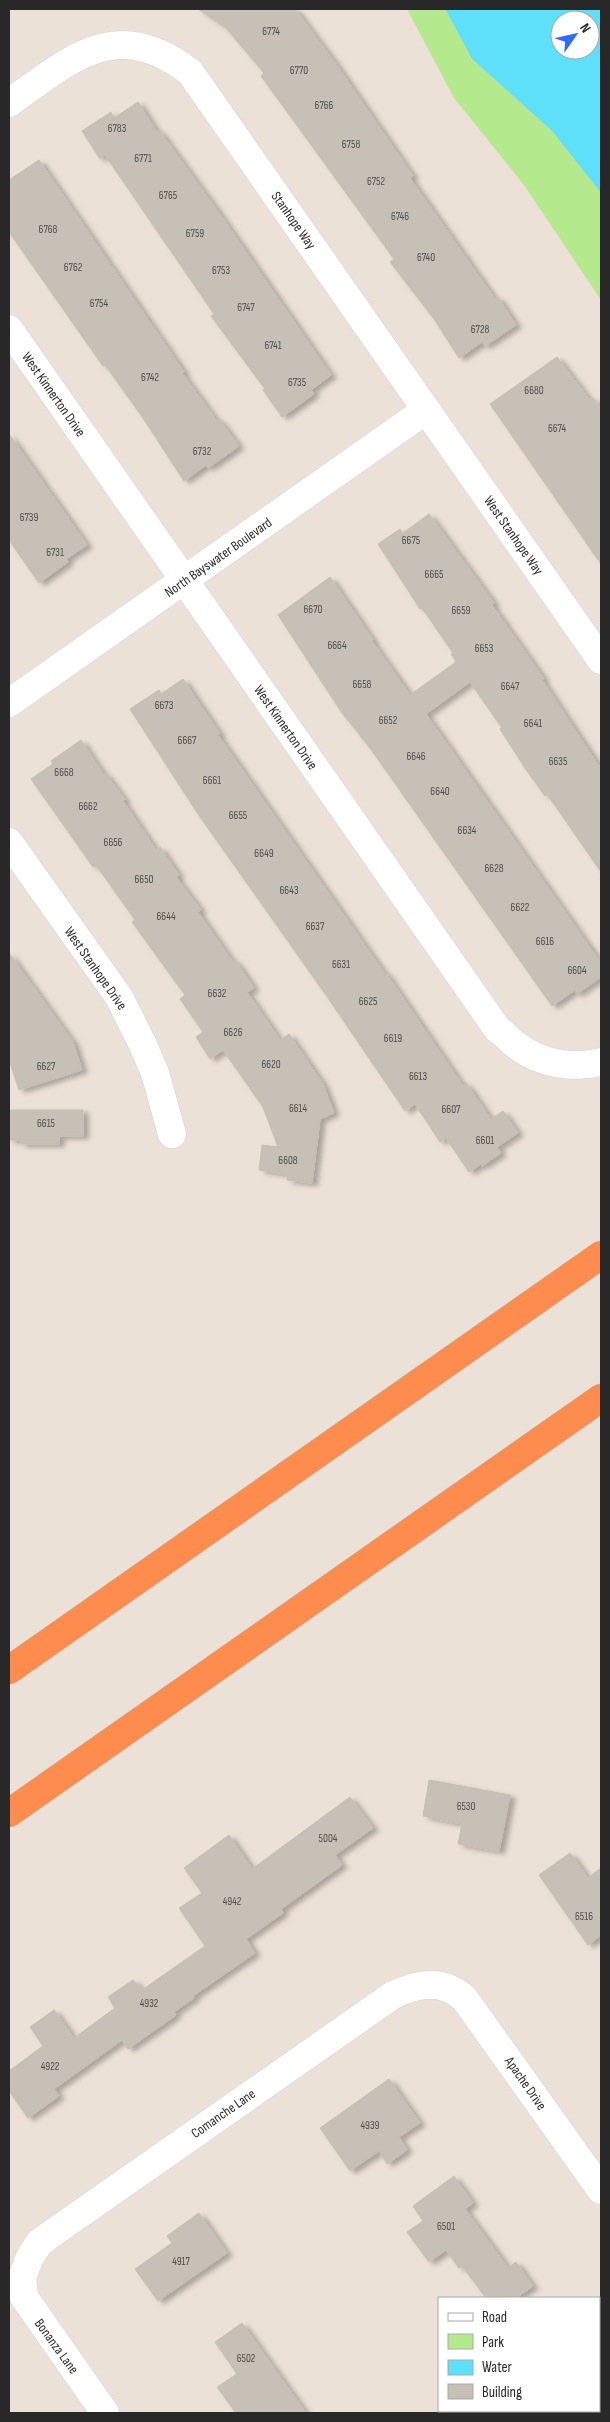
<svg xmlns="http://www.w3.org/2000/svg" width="610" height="2422" font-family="'Sofia Sans Condensed',sans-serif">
	<defs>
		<filter id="shadow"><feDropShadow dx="5.5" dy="3" stdDeviation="2.5" flood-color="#0004"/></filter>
	</defs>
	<rect width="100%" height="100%" fill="#ece1d7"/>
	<path fill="#b5e98d" d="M407,9H445L472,59L552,131L601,193V300L524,185L454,98Z"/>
	<path fill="#5edffa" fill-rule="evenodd" d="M445,9H601V193L552,131L472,59ZM560,20H590V50H560Z"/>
	<g fill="#c6c0b7" stroke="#c7bdb1" filter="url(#shadow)">
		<path d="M198,9H295L336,64L413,176L410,178L495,299L498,297L516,325L485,346L482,342L459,358L434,319L390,262L394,259L261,76L264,73L226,28Z"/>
		<path d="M138,102L157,132L159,130L217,210L331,375L311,390L314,394L282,417L263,390L265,389L211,316L214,314L105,155L100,159L82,131L111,112L114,118Z"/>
		<path d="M39,160L184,372L182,373L217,421L219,419L239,446L208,468L206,465L184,481L143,418L105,365L103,366L9,232V180Z"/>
		<path d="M557,357L589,399L595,400L601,408V564L490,404Z"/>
		<path d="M9,434L87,545L66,559L68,562L39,583L9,540Z"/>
		<path d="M429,514L494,603L492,605L544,679L542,680L601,769V872L547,794L545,796L525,768L500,729L502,728L470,682L426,714L601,963V977L577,994L575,990L552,1006L370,748L342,713L278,615L330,577L373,640L372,641L410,695L456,662L451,654L453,653L422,608L420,609L378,544L400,529L403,533Z"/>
		<path d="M183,679L220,734L218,735L385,974L386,973L463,1086L466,1083L491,1119L503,1111L518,1133L497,1147L501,1153L482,1166L481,1164L469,1172L446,1138L440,1142L415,1104L405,1111L328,998L198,814L130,709L159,690L161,694Z"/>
		<path d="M81,740L104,775L106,774L125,800L123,801L156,850L160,847L179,875L176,877L201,910L198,912L233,962L235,960L254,988L247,992L280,1040L289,1034L323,1084L334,1113L320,1119L312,1183L287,1180L288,1174L259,1170L262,1145L278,1147L263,1107L223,1050L210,1059L196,1037L203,1032L180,999L185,995L132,922L135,920L96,865L93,867L31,779L53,764L51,761Z"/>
		<path d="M9,953L73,1042L82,1070L19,1090L9,1059Z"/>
		<path d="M9,1110H83V1136H59V1144H21V1140H9Z"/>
		<path d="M429,1780L510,1795L499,1851L458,1844L462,1824L423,1816Z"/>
		<path d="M350,1797L373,1828L335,1855L342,1865L281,1909L283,1913L246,1939L255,1953L193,1996L194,1998L174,2012L176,2015L128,2049L122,2040L54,2089L59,2096L28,2118L9,2091V2071L43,2046L30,2027L54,2010L74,2038L115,2008L108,1997L133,1980L142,1990L205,1946L179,1908L202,1893L184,1868L229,1835L252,1869Z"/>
		<path d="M570,1853L588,1878L601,1868V1935L588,1945L539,1875Z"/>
		<path d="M389,2079L420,2123L399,2137L407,2150L387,2164L379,2151L350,2171L320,2128Z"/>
		<path d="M454,2176L473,2203L465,2209L508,2268L516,2262L533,2286L516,2298H486L462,2266L459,2268L446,2250L429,2262L407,2232L423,2221L413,2206Z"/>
		<path d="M199,2213L227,2253L158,2301L135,2269L172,2243L167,2236Z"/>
		<path d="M242,2323L306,2413H236L217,2387L237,2374L215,2342Z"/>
	</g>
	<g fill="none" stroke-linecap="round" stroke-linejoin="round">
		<defs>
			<g id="minor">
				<path d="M9,103C71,59 116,15 190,72L601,660"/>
				<path d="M9,329L498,1030C505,1033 509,1041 516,1045C540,1064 572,1069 601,1062"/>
				<path d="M9,703L426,410"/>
				<path d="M9,842L119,997L143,1045L155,1073L172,1134"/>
				<path d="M105,2413L24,2297L22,2278L29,2259L39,2243L47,2237L393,1995C419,1983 441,1979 464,1998L601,2190"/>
			</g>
			<g id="motorway">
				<path d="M9,1670L601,1255"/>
				<path d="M9,1813L601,1398"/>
			</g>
		</defs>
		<use href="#minor" stroke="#cdd3e3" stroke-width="29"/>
		<use href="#motorway" stroke="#c3c3c3" stroke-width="29"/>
		<use href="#minor" stroke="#fff" stroke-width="28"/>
		<use href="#motorway" stroke="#ff8c4f" stroke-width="28"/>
	</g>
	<g text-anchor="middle" stroke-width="4" stroke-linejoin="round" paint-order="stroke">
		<g font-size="11" fill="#504e4c">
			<text x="271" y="35">6774</text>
			<text x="299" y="74">6770</text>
			<text x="324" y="109">6766</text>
			<text x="117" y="132">6783</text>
			<text x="351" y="148">6758</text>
			<text x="143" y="162">6771</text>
			<text x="376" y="185">6752</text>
			<text x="168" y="199">6765</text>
			<text x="400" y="220">6746</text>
			<text x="48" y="233">6768</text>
			<text x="195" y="237">6759</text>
			<text x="426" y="261">6740</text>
			<text x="73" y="271">6762</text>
			<text x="221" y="274">6753</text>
			<text x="99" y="307">6754</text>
			<text x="246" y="311">6747</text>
			<text x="480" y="333">6728</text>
			<text x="273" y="349">6741</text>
			<text x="150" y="381">6742</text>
			<text x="297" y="386">6735</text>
			<text x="534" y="394">6680</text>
			<text x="557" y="432">6674</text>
			<text x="202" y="455">6732</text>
			<text x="29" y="521">6739</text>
			<text x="411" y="544">6675</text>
			<text x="55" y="556">6731</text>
			<text x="434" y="578">6665</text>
			<text x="313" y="613">6670</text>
			<text x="461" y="614">6659</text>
			<text x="337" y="649">6664</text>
			<text x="484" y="652">6653</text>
			<text x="362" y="688">6658</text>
			<text x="510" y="690">6647</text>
			<text x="164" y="709">6673</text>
			<text x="388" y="724">6652</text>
			<text x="533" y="727">6641</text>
			<text x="187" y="744">6667</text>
			<text x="416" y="760">6646</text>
			<text x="558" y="765">6635</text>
			<text x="64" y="776">6668</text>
			<text x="212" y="784">6661</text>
			<text x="440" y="795">6640</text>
			<text x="88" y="810">6662</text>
			<text x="238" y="819">6655</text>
			<text x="467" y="834">6634</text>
			<text x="113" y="846">6656</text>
			<text x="264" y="857">6649</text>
			<text x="494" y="872">6628</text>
			<text x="144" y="883">6650</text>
			<text x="289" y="894">6643</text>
			<text x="520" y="911">6622</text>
			<text x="166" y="920">6644</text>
			<text x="315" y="930">6637</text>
			<text x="545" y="945">6616</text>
			<text x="341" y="968">6631</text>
			<text x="577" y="974">6604</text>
			<text x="217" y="997">6632</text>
			<text x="368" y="1005">6625</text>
			<text x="233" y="1036">6626</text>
			<text x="393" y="1042">6619</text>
			<text x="271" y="1068">6620</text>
			<text x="46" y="1070">6627</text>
			<text x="418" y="1080">6613</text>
			<text x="298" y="1112">6614</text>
			<text x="451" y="1113">6607</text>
			<text x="46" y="1127">6615</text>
			<text x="485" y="1144">6601</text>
			<text x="288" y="1164">6608</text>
			<text x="466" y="1810">6530</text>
			<text x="328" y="1842">5004</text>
			<text x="232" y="1905">4942</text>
			<text x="584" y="1920">6516</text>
			<text x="149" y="2007">4932</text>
			<text x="50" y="2070">4922</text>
			<text x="370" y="2129">4939</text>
			<text x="446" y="2230">6501</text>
			<text x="181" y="2265">4917</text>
			<text x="246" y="2362">6502</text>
		</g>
		<g font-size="14" fill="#282828" stroke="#fff">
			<text transform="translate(294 220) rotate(55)" y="5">Stanhope Way</text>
			<text transform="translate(54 394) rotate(55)" y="5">West Kinnerton Drive</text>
			<text transform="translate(514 535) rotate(55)" y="5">West Stanhope Way</text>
			<text transform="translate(218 557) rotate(-35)" y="5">North Bayswater Boulevard</text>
			<text transform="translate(286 727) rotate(55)" y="5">West Kinnerton Drive</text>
			<text transform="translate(96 968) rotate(55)" y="5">West Stanhope Drive</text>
			<text transform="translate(526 2083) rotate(55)" y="5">Apache Drive</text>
			<text transform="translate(223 2113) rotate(-35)" y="5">Comanche Lane</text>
			<text transform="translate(57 2346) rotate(54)" y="5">Bonanza Lane</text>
		</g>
	</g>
	<rect width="610" height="2422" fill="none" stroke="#282828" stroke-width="20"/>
	<rect x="438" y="2297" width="162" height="115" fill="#ffffff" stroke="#a9a9a9"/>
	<rect x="448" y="2313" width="25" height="8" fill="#ffffff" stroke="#a9a9a9"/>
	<text x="482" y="2322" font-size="15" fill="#282828">Road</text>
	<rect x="448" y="2334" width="25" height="15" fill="#b5e98d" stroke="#a9a9a9"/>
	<text x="482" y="2347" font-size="15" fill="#282828">Park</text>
	<rect x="448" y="2360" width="25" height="15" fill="#5edffa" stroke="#a9a9a9"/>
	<text x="482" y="2372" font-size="15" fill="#282828">Water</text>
	<rect x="448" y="2384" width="25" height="15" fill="#c6c0b7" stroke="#a9a9a9"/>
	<text x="482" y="2397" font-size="15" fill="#282828">Building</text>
	<g transform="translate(575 35) rotate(56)"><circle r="24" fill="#ffffff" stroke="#a9a9a9"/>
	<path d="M0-4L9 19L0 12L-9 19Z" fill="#316aff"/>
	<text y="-8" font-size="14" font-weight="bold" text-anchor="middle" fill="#282828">N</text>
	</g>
</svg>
